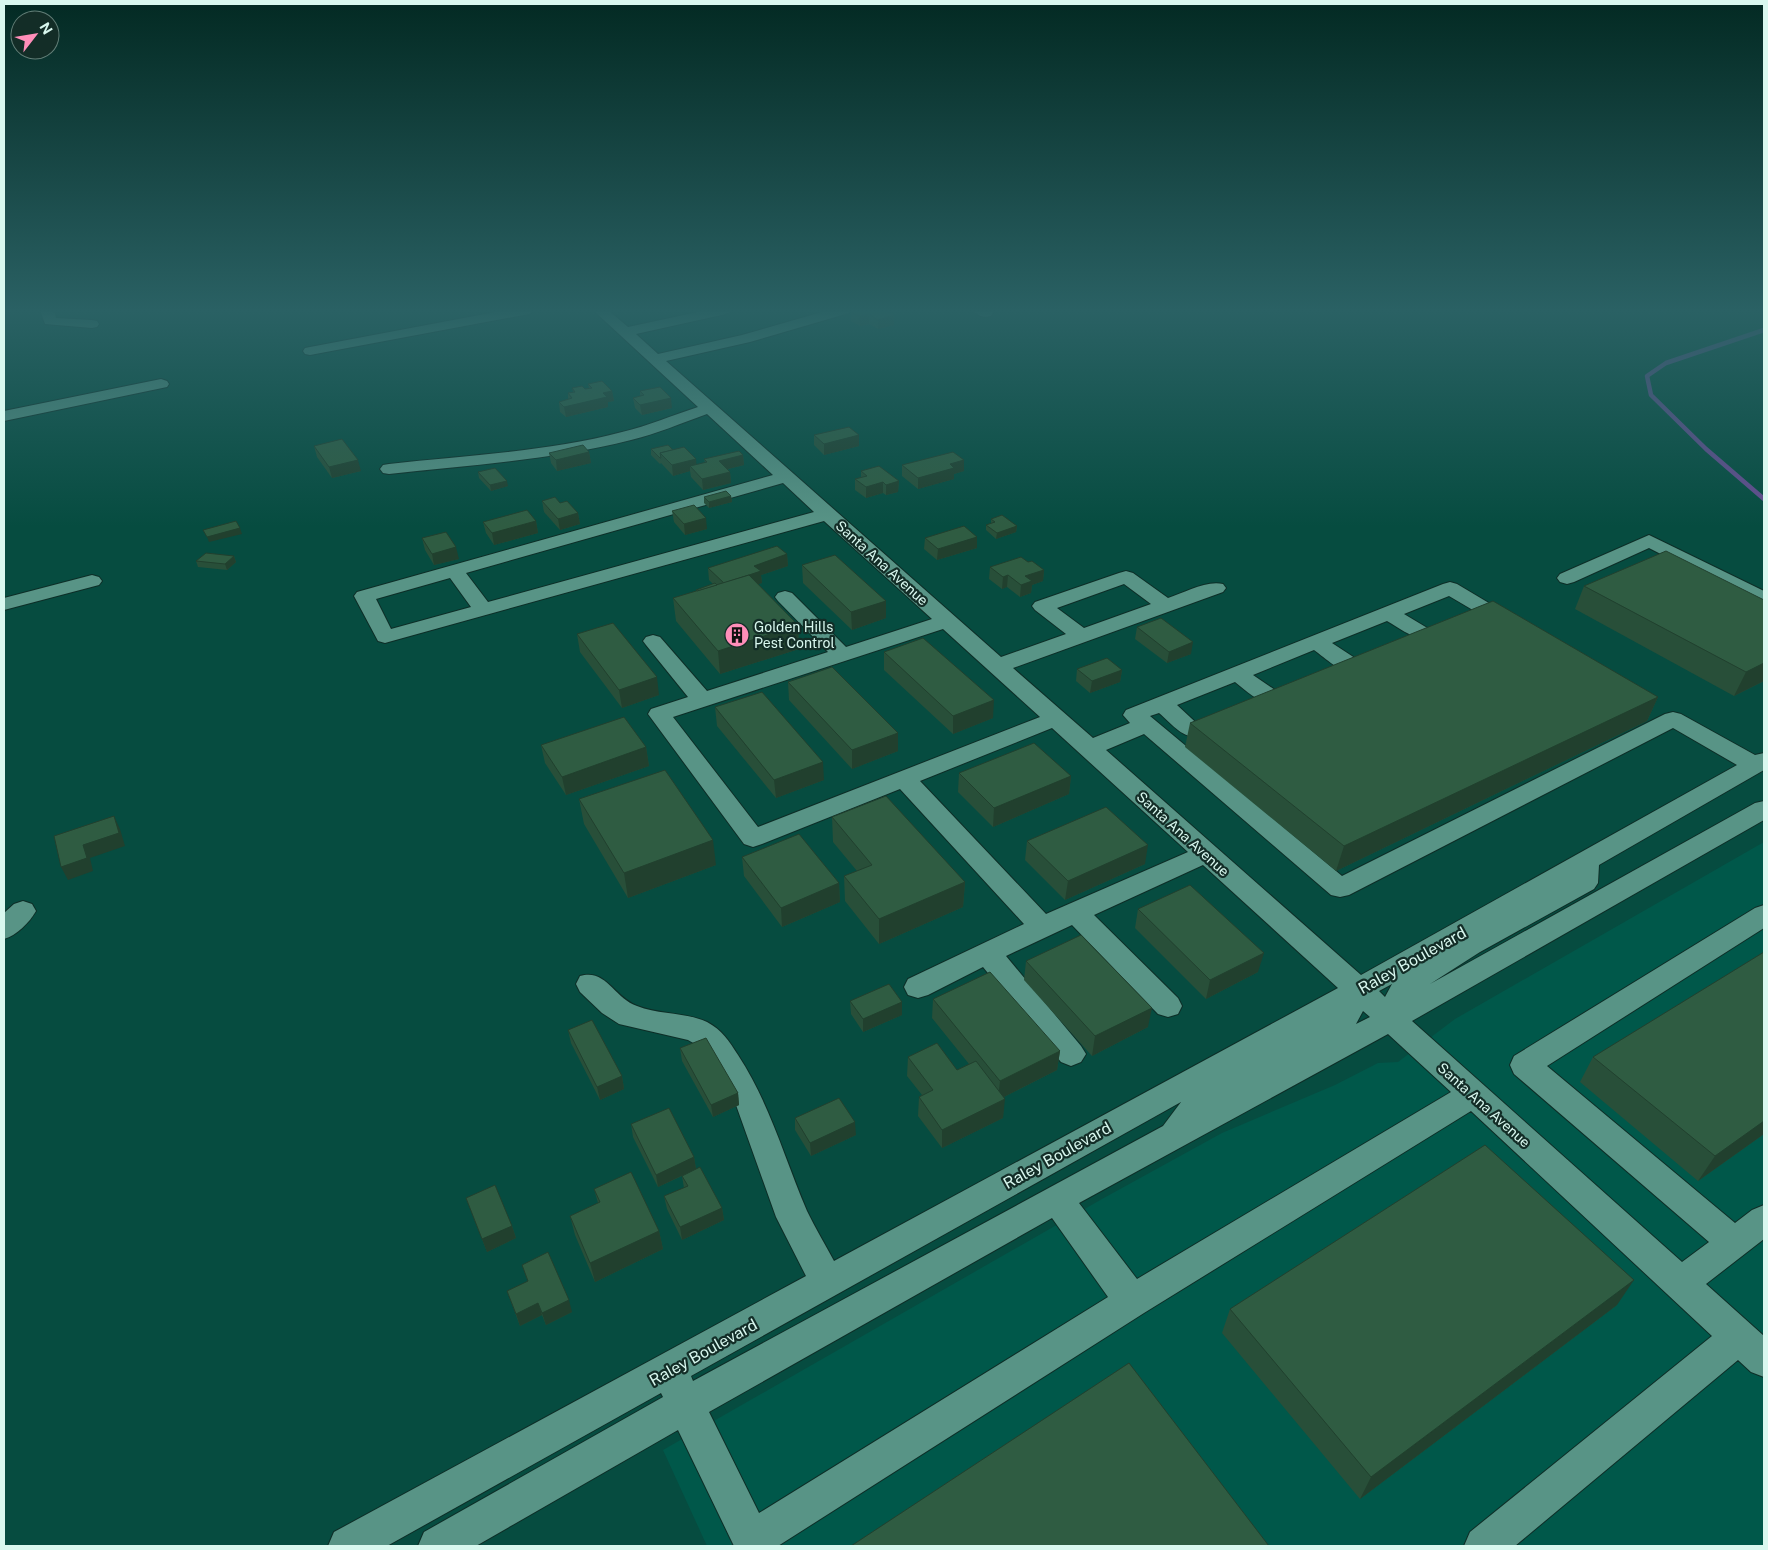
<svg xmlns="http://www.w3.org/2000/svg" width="1768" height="1550" font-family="'Public Sans',sans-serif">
	<rect width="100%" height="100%" fill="#064c40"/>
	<path fill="#00584a" d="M1764,842V1546H707L663,1450L1102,1199L1222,1133L1335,1085L1378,1063L1398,1062L1455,1019Z"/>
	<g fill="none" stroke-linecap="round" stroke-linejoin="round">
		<path stroke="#674d92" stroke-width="4.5" d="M1764,330L1666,363L1647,376L1651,395L1706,449L1764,499"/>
		<defs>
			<g id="minor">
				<path d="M40,310H54L56,318L92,320L97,321L99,324L97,327L92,328L45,324Z"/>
				<path d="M506,310H536L529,314L310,355L305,354L303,351L305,348L310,347Z"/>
				<path d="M593,310H608L628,327L707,310H733L726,314L636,334L658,354L742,335L829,310H851L849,313L750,342L666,361L1001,657L1066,634L1035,610L1032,606L1035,602L1119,573L1126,571L1133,573L1168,598C1184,593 1206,580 1223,584L1226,588L1223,592L1013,668L1093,738L1130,723L1123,715L1126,710L1443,584L1450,582L1457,584L1514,618L1517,622L1514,626L1507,628L1500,626L1449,596L1404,614L1429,629L1432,633L1429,637C1414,641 1400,628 1387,621L1332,643L1361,662L1364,667L1361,672C1343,676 1328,660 1314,650L1253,675L1278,692L1281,697L1278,702C1261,706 1248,692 1235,682L1177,705L1205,731L1202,736C1184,741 1172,724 1159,713L1150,716L1342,876L1665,714L1673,712L1681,714L1755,755L1764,753V770L1599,865L1598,883L1594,889L1480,952L1430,984L1755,803L1764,801V820L1412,1021L1682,1262L1709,1242L1514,1074L1510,1065L1514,1056L1755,908L1764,905V928L1547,1066L1735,1223L1752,1210L1764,1205V1239L1706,1284L1764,1336V1377L1751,1372L1738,1360L1515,1546H1464L1470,1532L1712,1336L1471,1111L1144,1313L778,1546H734L678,1430L476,1546H418L424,1532L663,1397L661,1393L387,1546H328L334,1532L806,1276L776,1217L736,1105L702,1048L688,1040L619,1024L602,1013L580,992L576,984L580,976C606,968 614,998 637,1006C659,1015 686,1012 707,1022C722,1030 729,1041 738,1055C770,1104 784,1157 807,1211C815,1228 825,1244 834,1261L1338,988L1203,865L1094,915L1178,998L1182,1006L1178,1014L1168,1017L1158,1014L1072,925L1006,956L1081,1046L1086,1054L1081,1062L1071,1066L1061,1062L983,967L928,995L918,998L908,995L904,987L908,979L1024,924L900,789L762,844L753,847L744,844L648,714L651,709L688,697L646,645L643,641L646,637L653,635L660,637L707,691L828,652L778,601L775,597L778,593L785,591L792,593L846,647L932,619L824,521L392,641L385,643L378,641L354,596L357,592L773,475L707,414C682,423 656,434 631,440C552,460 470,465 389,474L383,473L380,469L383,465L389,464C466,455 547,452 622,432C648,426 673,415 698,407ZM783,483L814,512L488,602L466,573ZM450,578L471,607L391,629L376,599ZM1124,584L1151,604L1084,628L1057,608ZM943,629L1040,717L758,827L673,717ZM1052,728L1188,852L1046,914L920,781ZM1673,728L1737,765L1361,975L1106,750L1144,734L1331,895L1340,897L1349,895ZM1392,984L1385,997L1379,991ZM1363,1011L1370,1017L1356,1024ZM1388,1034L1451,1092L1137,1279L1079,1203ZM1181,1102L1163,1126L693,1381L691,1376ZM1052,1218L1108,1297L759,1513L709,1412Z"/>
				<path d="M973,310H991L993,313L991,316C984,318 977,316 973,310Z"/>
				<path d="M161,379L167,381L169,384L167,387L4,421V411Z"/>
				<path d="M1649,535L1764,591V605L1757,603L1649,548L1574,582L1567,584L1560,582L1557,578L1560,574Z"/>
				<path d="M92,575L99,577L102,581L99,585L4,610V598Z"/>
				<path d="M23,901L32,904L36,911C29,923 17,935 4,939V913L14,904Z"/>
			</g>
		</defs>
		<use href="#minor" stroke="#0d2e27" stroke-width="2"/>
		<use href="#minor" fill="#589486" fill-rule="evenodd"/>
	</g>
	<g fill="#284f39">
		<path d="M885,310L894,325L878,329L869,324L860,326L851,321V312Z"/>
		<path d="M588,384L612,391L614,401L608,402V407L566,417L560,412L559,402L568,399V393L573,392L572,388L585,389L589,388Z"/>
		<path d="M640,391L672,408L642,415L635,408L633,398L640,396Z"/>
		<path d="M814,435L859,446L824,455L814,445Z"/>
		<path d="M314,446L361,471L332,478L317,457Z"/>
		<path d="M651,449L673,450L697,465L705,463L704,459L743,455L744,465L728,469L730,472L731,483L703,490L691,477L690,471L673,476L661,463L660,464L651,455Z"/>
		<path d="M589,452L591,463L557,471L551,463L549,453Z"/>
		<path d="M964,460V471L954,474V479L918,489L902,476V465Z"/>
		<path d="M861,471L899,481L898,492L886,495L883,493L866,498L855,490V479L861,477Z"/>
		<path d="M478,472L508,486L491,491L479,478Z"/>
		<path d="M731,496L732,502L709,508L704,503V497Z"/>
		<path d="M542,501L560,503L578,513L580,524L560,530L544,512Z"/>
		<path d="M672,511L707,529L685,535L674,522Z"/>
		<path d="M991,519L1017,526L1016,532L996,539L986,530V525L991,523Z"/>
		<path d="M536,521L538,533L494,545L486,533L483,522Z"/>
		<path d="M422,538L459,559L434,565L425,550Z"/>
		<path d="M925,538L977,548L937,560L924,549Z"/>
		<path d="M787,554L788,566L761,575L762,583L758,584L798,625L799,649L720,674L676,621L673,598L696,591V590L713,584L709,580L708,568Z"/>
		<path d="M234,556L236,562L227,570L198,567L196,561Z"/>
		<path d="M1028,562L1044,570L1043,581L1032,585L1031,593L1020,597L1007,587L1002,589L989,579L990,567Z"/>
		<path d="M802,565L886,618L852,630L803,583Z"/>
		<path d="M1584,586L1764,681L1734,696L1575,609Z"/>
		<path d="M1137,627L1191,654L1167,663L1135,639Z"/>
		<path d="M577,634L659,695L622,708L580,652Z"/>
		<path d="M884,652L993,718L953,734L884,670Z"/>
		<path d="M1077,669L1122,670L1120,682L1090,693L1076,681Z"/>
		<path d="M788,682L898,733V751L852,769L789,700Z"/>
		<path d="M1658,697L1647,721L1336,871L1185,747L1190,723Z"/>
		<path d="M715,707L824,780L776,798L717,726Z"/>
		<path d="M541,745L646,747L649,766L566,795L545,763Z"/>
		<path d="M959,773L1071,776L1069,794L993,827L958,792Z"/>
		<path d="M579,799L716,865L628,898L584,824Z"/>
		<path d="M832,817L965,882L963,907L879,944L845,901L844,876L857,871L833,842Z"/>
		<path d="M1027,841L1145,864L1065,900L1025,860Z"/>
		<path d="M742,857L839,883L840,902L782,927L744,876Z"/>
		<path d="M1138,909L1258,972L1206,999L1135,928Z"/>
		<path d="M1026,961L1148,1027L1092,1056L1024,980Z"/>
		<path d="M933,999L1060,1051L1057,1070L1004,1097L1003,1118L942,1148L918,1116L919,1097L922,1095L907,1076L908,1057L957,1070L969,1064L932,1018Z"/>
		<path d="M850,1001L902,1015L863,1032L851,1014Z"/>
		<path d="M568,1030L622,1076L624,1089L600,1100L571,1043Z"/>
		<path d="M680,1048L738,1093L739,1105L713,1117L682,1061Z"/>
		<path d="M1593,1057L1764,1134L1698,1181L1580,1082Z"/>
		<path d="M795,1118L856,1135L811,1156L795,1130Z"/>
		<path d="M631,1124L694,1157L696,1169L722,1208L724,1220L682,1240L667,1209L664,1196L684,1188L682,1176L658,1187L633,1137Z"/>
		<path d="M594,1189L659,1231L663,1249L595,1282L575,1235L570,1216L598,1203Z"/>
		<path d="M466,1198L512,1226L516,1238L487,1252Z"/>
		<path d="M522,1265L572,1312L546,1325L542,1315L520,1326L507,1291L528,1282Z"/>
		<path d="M1617,1305L1360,1499L1222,1333L1230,1309Z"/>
	</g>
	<g fill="#21402e">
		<path d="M51,310H72L53,313Z"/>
		<path d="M869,314V324L860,326L859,316Z"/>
		<path d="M894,315V325L878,329V320Z"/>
		<path d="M612,391L614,401L608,402V407L566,417L564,407L603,393Z"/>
		<path d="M671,398L672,408L642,415L640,405Z"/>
		<path d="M859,435V446L824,455V444Z"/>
		<path d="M589,452L591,463L557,471L556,460Z"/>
		<path d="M743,455L744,465L720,471L719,461Z"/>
		<path d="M696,459L697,470L690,466V471L673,476L672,465Z"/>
		<path d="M358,460L361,471L332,478L329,467Z"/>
		<path d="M964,460V471L954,474V479L918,489V478L950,464Z"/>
		<path d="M730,472L731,483L703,490L702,479Z"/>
		<path d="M507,481L508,486L491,491L490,485Z"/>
		<path d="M899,481L898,492L886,495V485Z"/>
		<path d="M883,482V493L866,498V487Z"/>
		<path d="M731,496L732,502L709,508V502Z"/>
		<path d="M578,513L580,524L560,530L558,519Z"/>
		<path d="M706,518L707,529L685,535L684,524Z"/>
		<path d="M536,521L538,533L494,545L492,533Z"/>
		<path d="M1017,526L1016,532L996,539L997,533Z"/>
		<path d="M240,528L242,534L209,542L207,537Z"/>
		<path d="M977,537V548L937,560L938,549Z"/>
		<path d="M456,547L459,559L434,565L432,554Z"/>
		<path d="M787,554L788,566L761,575L762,583L726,595L754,566Z"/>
		<path d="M234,556L236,562L227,570L225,564Z"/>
		<path d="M1044,570L1043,581L1032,585L1031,593L1020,597L1021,585L1025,576Z"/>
		<path d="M1008,575L1007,587L1002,589L1003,577Z"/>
		<path d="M886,601V618L852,630L851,612Z"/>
		<path d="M798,625L799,649L720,674L718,651Z"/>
		<path d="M1193,642L1191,654L1167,663L1169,652Z"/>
		<path d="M1764,663V681L1734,696L1746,672Z"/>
		<path d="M1122,670L1120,682L1090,693L1092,681Z"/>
		<path d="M657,677L659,695L622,708L619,690Z"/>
		<path d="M1658,697L1647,721L1336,871L1344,846Z"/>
		<path d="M994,700L993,718L953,734V716Z"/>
		<path d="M898,733V751L852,769V750Z"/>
		<path d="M646,747L649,766L566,795L562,777Z"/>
		<path d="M823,762L824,780L776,798L774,780Z"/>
		<path d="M1071,776L1069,794L993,827L994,808Z"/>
		<path d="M114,816L120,829L125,846L90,858L93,871L68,880L61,867Z"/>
		<path d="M713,840L716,865L628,898L624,873Z"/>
		<path d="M1148,845L1145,864L1065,900L1068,881Z"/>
		<path d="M965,882L963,907L879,944V919Z"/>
		<path d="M839,883L840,902L782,927L781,908Z"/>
		<path d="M1264,953L1258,972L1206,999L1210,980Z"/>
		<path d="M902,1002V1015L863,1032V1019Z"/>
		<path d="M1152,1008L1148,1027L1092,1056L1095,1036Z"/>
		<path d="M1060,1051L1057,1070L998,1100L1000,1081Z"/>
		<path d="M622,1076L624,1089L600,1100L597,1087Z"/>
		<path d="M738,1093L739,1105L713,1117L711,1105Z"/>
		<path d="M1005,1099L1003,1118L942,1148V1130Z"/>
		<path d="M1764,1121V1134L1698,1181L1715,1156Z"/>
		<path d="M855,1122L856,1135L811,1156L810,1143Z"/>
		<path d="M694,1157L696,1169L658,1187L656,1175Z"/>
		<path d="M722,1208L724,1220L682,1240L680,1227Z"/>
		<path d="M512,1226L516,1238L487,1252L482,1239Z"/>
		<path d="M659,1231L663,1249L595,1282L590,1263Z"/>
		<path d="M1634,1280L1617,1305L1360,1499L1371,1477Z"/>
		<path d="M569,1300L572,1312L546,1325L542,1313Z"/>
		<path d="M538,1303L542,1315L520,1326L516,1314Z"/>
	</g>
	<g fill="#2f5c42" stroke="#21402e">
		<path d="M857,310H885L894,315L878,320L869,314L859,316L851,312Z"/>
		<path d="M602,381L612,391L603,393L607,397L564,407L559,402L572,398L568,393L575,392L572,388L582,386L585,389L592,388L588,384Z"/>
		<path d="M660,387L671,398L640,405L633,398L644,395L640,391Z"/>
		<path d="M849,427L859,435L824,444L814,435Z"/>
		<path d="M342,439L358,460L329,467L314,446Z"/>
		<path d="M583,445L589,452L556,460L549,453Z"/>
		<path d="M668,445L673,450L660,453L661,458H660L651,449Z"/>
		<path d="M684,447L696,459L672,465L660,453Z"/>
		<path d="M739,451L743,455L719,461L730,472L702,479L690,466L707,462L704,459Z"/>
		<path d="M953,452L964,460L950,464L954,468L918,478L902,465Z"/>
		<path d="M879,466L899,481L886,485L883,482L866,487L855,479L867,476L861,471Z"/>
		<path d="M495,468L507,481L490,485L478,472Z"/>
		<path d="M726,491L731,496L709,502L704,497Z"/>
		<path d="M555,497L560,503L567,501L578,513L558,519L542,501Z"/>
		<path d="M694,505L706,518L684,524L672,511Z"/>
		<path d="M527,510L536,521L492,533L483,522Z"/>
		<path d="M1002,515L1017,526L997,533L986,525L995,522L991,519Z"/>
		<path d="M236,521L240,528L207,537L203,530Z"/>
		<path d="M964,526L977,537L938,549L925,538Z"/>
		<path d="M446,532L456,547L432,554L422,538Z"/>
		<path d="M777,546L787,554L754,566L761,571L749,575L724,583L708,568Z"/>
		<path d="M1666,551L1764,600V663L1746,672L1584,586Z"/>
		<path d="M206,553L234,556L225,564L196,561Z"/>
		<path d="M835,555L886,601L851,612L802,565Z"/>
		<path d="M1021,557L1028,562L1032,561L1044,570L1025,576L1032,581L1021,585L1008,575L1003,577L990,567Z"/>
		<path d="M749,575L798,625L718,651L673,598Z"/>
		<path d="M715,583L717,585L697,591L696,590Z"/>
		<path d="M1493,601L1658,697L1344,846L1190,723Z"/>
		<path d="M1161,618L1193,642L1169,652L1137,627Z"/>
		<path d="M613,623L657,677L619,690L577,634Z"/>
		<path d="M923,638L994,700L953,716L884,652Z"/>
		<path d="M1107,658L1122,670L1092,681L1077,669Z"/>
		<path d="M832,667L898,733L852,750L788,682Z"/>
		<path d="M762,692L823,762L774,780L715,707Z"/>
		<path d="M624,717L646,747L562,777L541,745Z"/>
		<path d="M1034,743L1071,776L994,808L959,773Z"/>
		<path d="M665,770L713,840L624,873L579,799Z"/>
		<path d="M886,796L965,882L879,919L844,876L872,865L832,817Z"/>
		<path d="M1106,807L1148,845L1068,881L1027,841Z"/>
		<path d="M114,816L119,833L83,845L87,858L61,867L54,836Z"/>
		<path d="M799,834L839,883L781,908L742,857Z"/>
		<path d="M1190,885L1264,953L1210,980L1138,909Z"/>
		<path d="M1081,935L1152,1008L1095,1036L1026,961Z"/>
		<path d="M1764,952V1121L1715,1156L1593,1057Z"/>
		<path d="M990,972L1060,1051L1000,1081L933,999Z"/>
		<path d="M889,984L902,1002L863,1019L850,1001Z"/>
		<path d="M592,1020L622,1076L597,1087L568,1030Z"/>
		<path d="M706,1038L738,1093L711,1105L680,1048Z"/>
		<path d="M937,1043L957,1070L976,1061L1005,1099L942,1130L919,1097L933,1090L908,1057Z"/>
		<path d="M839,1098L855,1122L810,1143L795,1118Z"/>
		<path d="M669,1108L694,1157L656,1175L631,1124Z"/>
		<path d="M1485,1145L1634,1280L1371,1477L1230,1309Z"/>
		<path d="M700,1167L722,1208L680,1227L664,1196L688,1186L682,1176Z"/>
		<path d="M631,1172L659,1231L590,1263L570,1216L600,1202L594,1189Z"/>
		<path d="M495,1185L512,1226L482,1239L466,1198Z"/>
		<path d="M548,1252L569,1300L542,1313L538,1303L516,1314L507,1291L528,1281L522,1265Z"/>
		<path d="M1129,1363L1269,1546H851Z"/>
	</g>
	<linearGradient id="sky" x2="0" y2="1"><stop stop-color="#032a23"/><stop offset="0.59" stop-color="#2a6164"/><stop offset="1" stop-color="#2a6164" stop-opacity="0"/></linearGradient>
	<rect width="1768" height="527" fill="url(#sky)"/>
	<defs>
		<symbol id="building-disc" viewBox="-11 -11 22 22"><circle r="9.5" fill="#ff8eb9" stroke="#132d27"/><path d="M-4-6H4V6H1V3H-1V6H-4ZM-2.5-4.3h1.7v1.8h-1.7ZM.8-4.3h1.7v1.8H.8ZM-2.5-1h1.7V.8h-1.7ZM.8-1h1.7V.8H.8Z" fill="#111"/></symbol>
	</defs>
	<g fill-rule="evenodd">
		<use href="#building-disc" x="723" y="621" width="28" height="28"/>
	</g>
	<g text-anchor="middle" stroke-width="4.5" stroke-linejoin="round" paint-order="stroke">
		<g font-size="14" fill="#d9f8ef" stroke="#132d27">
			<text transform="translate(882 563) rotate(42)" y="5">Santa Ana Avenue</text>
			<text transform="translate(1183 834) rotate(42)" y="5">Santa Ana Avenue</text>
			<text transform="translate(1484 1105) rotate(42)" y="5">Santa Ana Avenue</text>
		</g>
		<g font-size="14" fill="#d9f8ef" stroke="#132d27" text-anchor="start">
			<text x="754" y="632">Golden Hills<tspan x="754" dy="16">Pest Control</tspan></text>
		</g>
		<g font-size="16" fill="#d9f8ef" stroke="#132d27">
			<text transform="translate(1412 960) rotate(-29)" y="6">Raley Boulevard</text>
			<text transform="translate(1057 1155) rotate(-29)" y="6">Raley Boulevard</text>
			<text transform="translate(703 1352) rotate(-29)" y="6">Raley Boulevard</text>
		</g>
	</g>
	<rect width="1768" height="1550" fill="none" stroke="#d9f8ef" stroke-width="10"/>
	<g transform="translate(35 35) rotate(59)"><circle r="24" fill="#132d27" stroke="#627e77"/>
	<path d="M0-4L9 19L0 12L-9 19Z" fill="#ff8eb9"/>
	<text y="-8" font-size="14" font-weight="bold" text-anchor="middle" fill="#d9f8ef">N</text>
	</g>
</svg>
